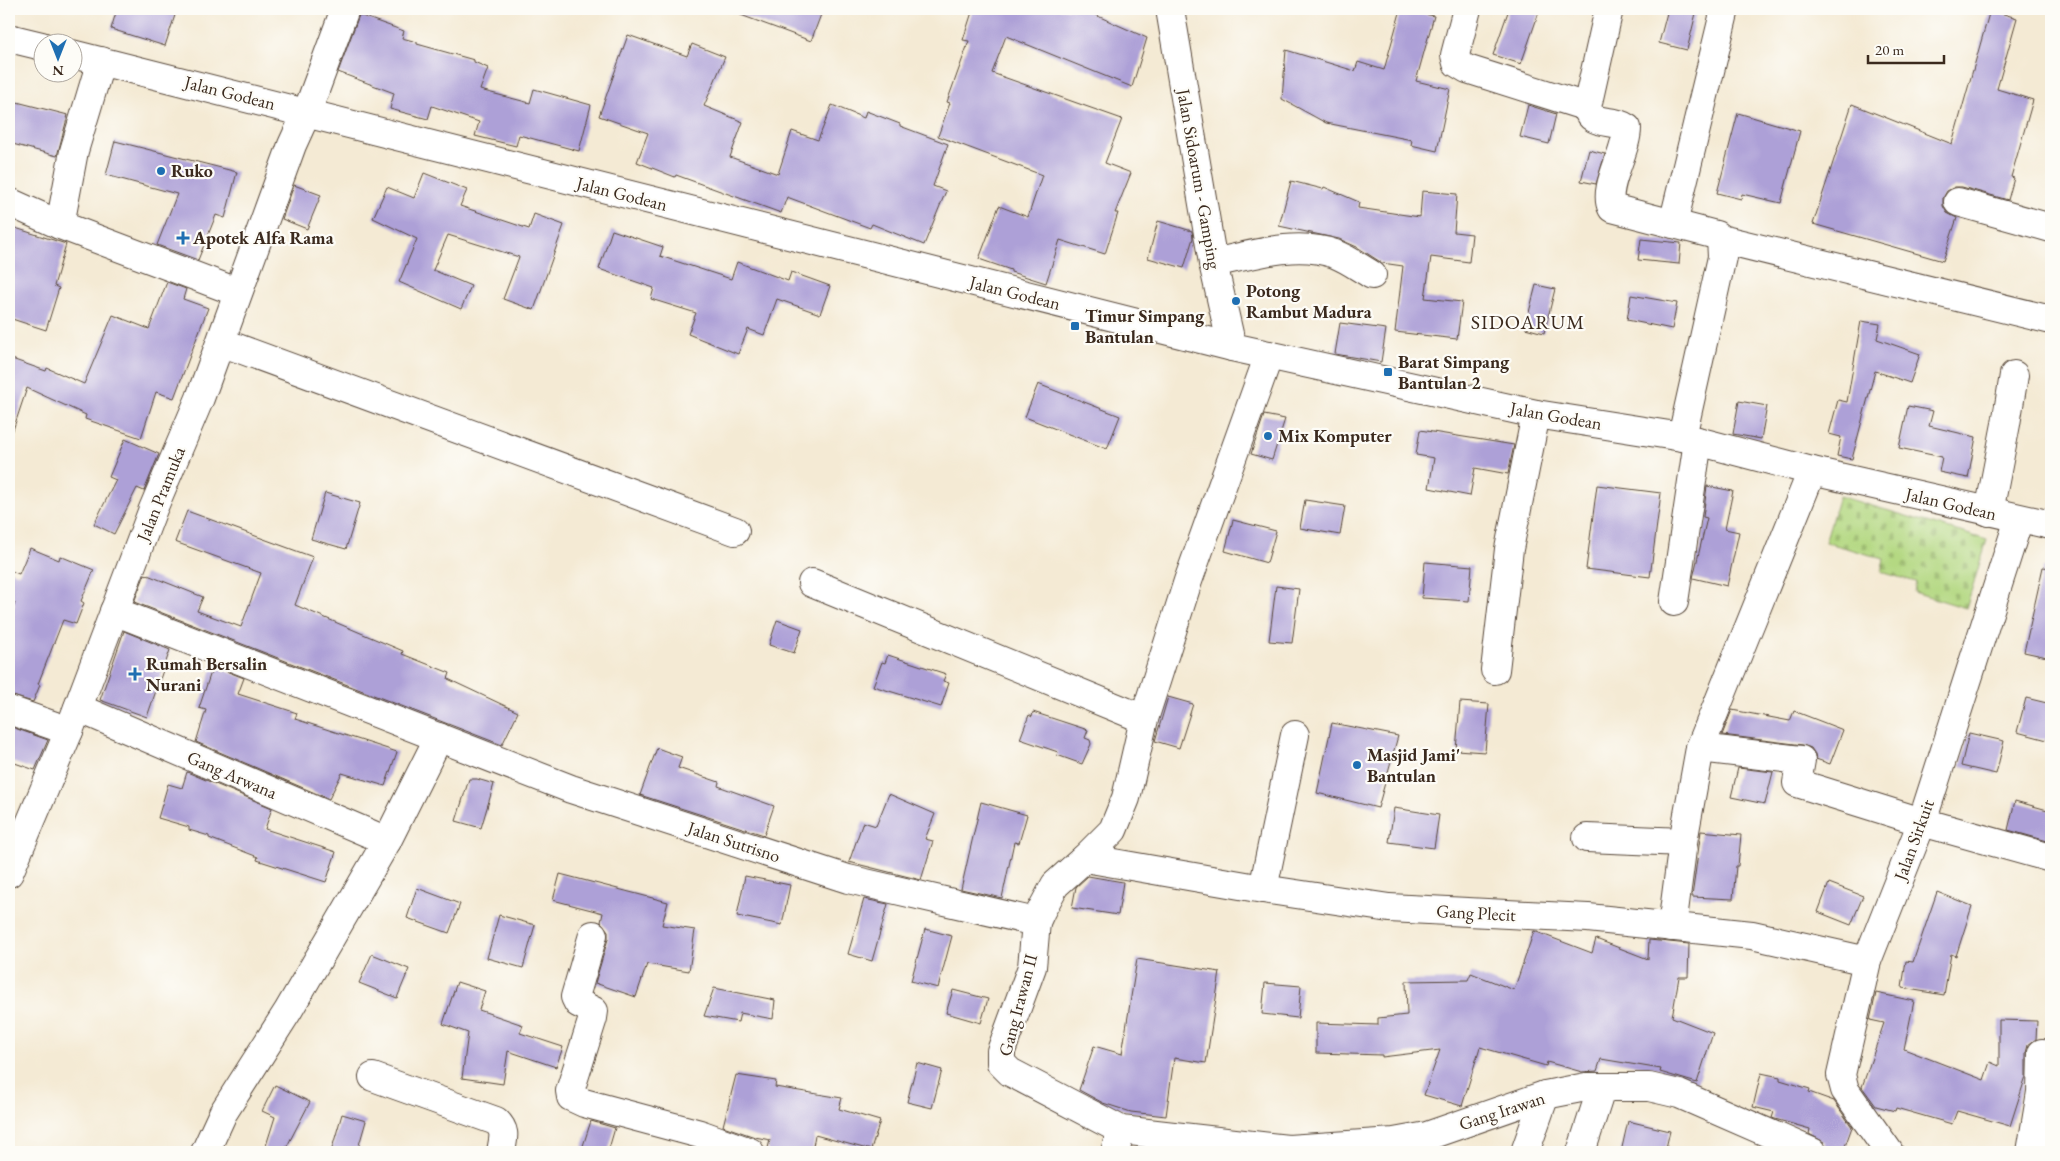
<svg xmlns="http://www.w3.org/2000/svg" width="2060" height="1161" font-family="'EB Garamond',serif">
	<defs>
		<pattern id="cemetery-stones" width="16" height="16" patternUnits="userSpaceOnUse" patternTransform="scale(1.25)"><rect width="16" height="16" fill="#b4d882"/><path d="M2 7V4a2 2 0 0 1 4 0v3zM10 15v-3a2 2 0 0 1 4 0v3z" fill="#9cba70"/></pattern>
	</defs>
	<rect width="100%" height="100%" fill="#fdfcf7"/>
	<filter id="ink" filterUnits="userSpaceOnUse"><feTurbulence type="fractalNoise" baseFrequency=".02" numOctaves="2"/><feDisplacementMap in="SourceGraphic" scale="10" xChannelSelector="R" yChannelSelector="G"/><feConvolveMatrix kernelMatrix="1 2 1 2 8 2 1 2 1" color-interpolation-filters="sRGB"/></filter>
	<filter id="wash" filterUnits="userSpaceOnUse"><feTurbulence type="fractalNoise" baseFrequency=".0096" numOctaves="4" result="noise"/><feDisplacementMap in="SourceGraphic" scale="20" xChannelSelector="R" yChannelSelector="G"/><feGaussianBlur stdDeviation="1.12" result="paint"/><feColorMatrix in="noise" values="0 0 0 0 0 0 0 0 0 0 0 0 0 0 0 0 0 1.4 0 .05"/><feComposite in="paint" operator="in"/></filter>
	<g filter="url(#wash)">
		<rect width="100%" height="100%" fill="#f4ead4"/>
		<path fill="url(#cemetery-stones)" stroke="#788150" d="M1839,496L1987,540L1966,608L1914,592L1916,582L1881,572L1884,559L1825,542Z"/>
		<g id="blocks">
			<g fill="#ada0d7">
				<path d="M117,9H177L165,46L111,29Z"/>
				<path d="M730,9H823L811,41L730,11Z"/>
				<path d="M973,9H1082L1147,38L1132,87L1006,36L992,73L1122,119L1105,163L1131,173L1115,213H1118L1105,254L1060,240L1046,283L1011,272V270L979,259L999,206L1028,217L1042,175L938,136L950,103L947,102L969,41L963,40Z"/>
				<path d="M1401,9L1434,16L1416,81L1450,89L1437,151L1411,145L1412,140L1326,123L1282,99L1286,50L1355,71L1358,62L1384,70Z"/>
				<path d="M1509,9H1528L1539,12L1521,64L1493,55Z"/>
				<path d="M1668,9H1697L1687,50L1659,43Z"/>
				<path d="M1990,10L2017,18L1997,89L2033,100L2011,177L2014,178L2008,200L1962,187H1955L1947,191L1943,198V206L1947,213L1957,218L1943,261L1813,224L1852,104L1952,144Z"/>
				<path d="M359,15L404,31L402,38L417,42V44L474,60V62L488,68L480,90L530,103L534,89L591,105L579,151L519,135L516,146L475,136L479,122L432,106L428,119L390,109L394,93L338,72Z"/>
				<path d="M628,35L687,56L692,44L725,57L704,106L743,122L730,157L778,174L792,131L818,140L832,105L864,118L866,111L900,124V126L948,144L933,186L946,191L924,245L872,224L870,228L787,197L781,213L676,175L675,177L637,162L648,133L599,116Z"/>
				<path d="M9,100L68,115L57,156L9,143Z"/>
				<path d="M1528,105L1556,114L1549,144L1520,137Z"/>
				<path d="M1738,113L1800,131L1781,203L1742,194L1741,199L1717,193Z"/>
				<path d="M115,141L237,172L225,218L216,215L198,260L157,245L177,194L106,175Z"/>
				<path d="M1589,150L1605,154L1596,184L1581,181Z"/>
				<path d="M424,173L467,190L460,206L529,229L534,214L564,225L534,310L503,299L519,257L448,235L433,270L471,286L461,309L399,282L417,239L373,218L387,187L414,198Z"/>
				<path d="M1291,181L1323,189L1324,187L1359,202L1358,208L1420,217L1422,191L1457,194L1454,232L1472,234L1469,262L1431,257L1425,298L1462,302L1457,339L1395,332L1403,266L1382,263L1357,247L1339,239L1279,226Z"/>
				<path d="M294,185L321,195L307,229L282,219Z"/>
				<path d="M1158,221L1192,231L1193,238L1184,268L1148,258Z"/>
				<path d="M9,226L66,244L54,286L59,288L46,330L9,318Z"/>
				<path d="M612,230L663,247L660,256L731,279L737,262L788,281L791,272L830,286L820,314L777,299L764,335L748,329L738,354L688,334L696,313L651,299L654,288L599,269Z"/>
				<path d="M1641,239L1681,243L1679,264L1638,260Z"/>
				<path d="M167,282L186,289L183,299L208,308L174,398L156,392L141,438L85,419L86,415L27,388L12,433L9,432V358L46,371L47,368L84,384L113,315L149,329Z"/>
				<path d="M1536,285L1555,289L1544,333L1525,328Z"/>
				<path d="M1631,295L1677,303L1672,329L1627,320Z"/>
				<path d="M1861,321L1880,324L1877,339L1920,354L1910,383L1875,371L1852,459L1837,456L1841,437L1829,434L1838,400L1847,402Z"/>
				<path d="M1340,323L1386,329L1381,362L1335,354Z"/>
				<path d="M1038,384L1120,416L1107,449L1025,417Z"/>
				<path d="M1739,401L1767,406L1761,439L1733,434Z"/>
				<path d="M1908,406L1933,411L1929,426L1976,437L1968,478L1939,472L1942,457L1899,448Z"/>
				<path d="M1264,415L1285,419L1272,460L1251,454Z"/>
				<path d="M1420,430L1514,445L1508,474L1475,468L1470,496L1429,488L1434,458L1416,455Z"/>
				<path d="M125,439L159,454L144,491L137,488L114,534L94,524L116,480L109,477Z"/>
				<path d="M1597,485L1661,493L1650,577L1586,569Z"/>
				<path d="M1707,486L1733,491L1725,529L1739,532L1727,586L1693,578L1707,518L1703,517Z"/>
				<path d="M325,493L360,503L346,549L311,539Z"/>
				<path d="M1305,500L1345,506L1340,535L1300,528Z"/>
				<path d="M187,511L313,557L295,605L403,651L402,654L450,673L448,679L518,712L502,745L134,602L145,574L203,597L197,611L241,627L261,573L175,542Z"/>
				<path d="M1233,520L1276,531L1267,563L1225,551Z"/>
				<path d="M30,548L59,560L60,556L94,570L81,601L84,603L76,624L63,620L38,684L40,685L33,702L9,695V618L15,603L9,600V570L19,574Z"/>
				<path d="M1425,562L1472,566L1469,601L1422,598Z"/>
				<path d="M2043,567L2051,568V636L2047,657L2024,652Z"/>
				<path d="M1276,586L1299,589L1292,643L1269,641Z"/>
				<path d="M777,620L802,629L794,653L769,645Z"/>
				<path d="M124,631L170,650L147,717L100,700Z"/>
				<path d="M888,655L946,674L943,681L949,683L941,707L873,686L882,662L885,663Z"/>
				<path d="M213,666L244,678L238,694L297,713L295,719L397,752L385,786L342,773L329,799L196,742L206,710L199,708Z"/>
				<path d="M1168,697L1193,704L1179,748L1155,741Z"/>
				<path d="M2026,698L2051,704V741L2017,732Z"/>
				<path d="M1460,702L1489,704L1485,752L1456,750Z"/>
				<path d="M1732,710L1790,721L1794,711L1843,730L1830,764L1816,759L1815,754L1811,748L1803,745L1722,735Z"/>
				<path d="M1033,712L1088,730L1085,738L1090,740L1091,744L1082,764L1057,755L1058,752L1020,739L1029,715L1032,717Z"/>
				<path d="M1332,723L1398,736L1378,808L1317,793Z"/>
				<path d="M9,726L48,740L35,770L9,761Z"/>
				<path d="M1969,733L2004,741L1996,774L1961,766Z"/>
				<path d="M657,748L682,757L678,768L719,782L718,786L774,806L764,835L640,795Z"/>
				<path d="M1738,768L1773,772L1765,804L1731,797Z"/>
				<path d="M187,772L272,808L265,829L336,852L326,882L257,860L258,857L209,838V836L189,830V827L158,818L168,784L182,788Z"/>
				<path d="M469,779H477L494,784L481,828L456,821Z"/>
				<path d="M889,794L935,814L925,839L933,841L921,880L849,862L863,822L876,826Z"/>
				<path d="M2015,801L2051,811V842L2008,830Z"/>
				<path d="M981,802L1027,815L1019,843L1014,842L1002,898L961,889Z"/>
				<path d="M1394,808L1439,815L1434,848L1389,842Z"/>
				<path d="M1701,831L1741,835L1738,866H1736L1733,899L1692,897Z"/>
				<path d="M560,874L668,902L662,925L695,930L689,971L647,964L636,997L595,983L608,939V931L601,922L603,913L553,900Z"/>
				<path d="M745,876L790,885L782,925L737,916Z"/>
				<path d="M1088,876L1123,882L1118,915L1072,908L1076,887Z"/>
				<path d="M1829,883L1863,896L1851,925L1818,912Z"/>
				<path d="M417,888L460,904L449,933L407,918Z"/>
				<path d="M1937,892L1972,906L1956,956L1951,954L1944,995L1902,988L1906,961L1913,962Z"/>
				<path d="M864,899L888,904L872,961L848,954Z"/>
				<path d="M499,915L535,925L523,968L487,958Z"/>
				<path d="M925,929L952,936L938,988L911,981Z"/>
				<path d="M1534,931L1592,953L1596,939L1648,959L1649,940L1689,944L1688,977H1679L1672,1017L1713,1033L1697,1083L1660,1072L1661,1069L1601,1059L1597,1071L1582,1072L1547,1062L1546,1066L1480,1047L1462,1106L1424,1095L1440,1050L1382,1057V1055L1316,1053V1023L1378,1025V1018L1407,1015L1406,981L1468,980L1471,973L1514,990Z"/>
				<path d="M372,954L409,969L397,998L359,983Z"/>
				<path d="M1137,959L1220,972L1206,1063L1174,1058L1166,1116L1131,1112L1103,1103L1079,1090L1094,1046L1122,1054Z"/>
				<path d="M457,982L485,991L479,1010L523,1025L520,1033L563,1047L556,1067L508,1051L503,1084L462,1078L468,1033L443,1024Z"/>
				<path d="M1265,983L1301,986L1298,1018L1262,1014Z"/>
				<path d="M714,988L775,1000L773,1019L740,1013L738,1022L704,1016Z"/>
				<path d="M953,990L988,999L981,1023L946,1013Z"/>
				<path d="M1876,993L1914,1001L1904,1049L1984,1080L1990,1062L1999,1066V1020L2037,1021L2036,1039L2028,1045L2026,1053V1076L2010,1126L1957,1111L1952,1124L1896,1108L1895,1111L1876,1106L1862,1087L1884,1023L1870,1020Z"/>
				<path d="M917,1063L942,1070L932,1108L907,1102Z"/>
				<path d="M1761,1073L1780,1077V1080L1810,1089L1809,1092L1834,1101L1852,1127L1843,1152H1827L1824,1142L1809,1134L1810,1129L1775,1119L1772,1118L1774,1112L1753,1107Z"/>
				<path d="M736,1075L776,1081L775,1087L842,1098L839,1109L880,1121L871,1150L815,1135L812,1152H767L770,1140L755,1137L723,1126Z"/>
				<path d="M275,1085L310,1102L284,1152H264L275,1117L262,1111Z"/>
				<path d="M342,1114L366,1121L357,1152H331Z"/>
				<path d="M591,1121L615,1128L608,1152H581Z"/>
				<path d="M1628,1121L1670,1131L1665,1152H1621Z"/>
			</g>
		</g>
	</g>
	<g filter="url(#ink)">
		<use href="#blocks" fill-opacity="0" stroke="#574739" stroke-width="1"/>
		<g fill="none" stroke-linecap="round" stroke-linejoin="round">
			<defs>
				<g id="street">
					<path d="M1467,9L1455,55L1457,63L1467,69L1587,107"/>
					<path d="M1609,9L1587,107C1590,127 1614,118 1627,128C1627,152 1602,188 1612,208L1716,235L1721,239L2051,320"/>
					<path d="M9,202L60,225L237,292"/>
					<path d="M1958,202L2051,228"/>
					<path d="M1673,224L1725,9"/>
					<path d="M60,225L74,151L101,61"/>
					<path d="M1213,263C1252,255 1296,240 1335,254C1348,259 1360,268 1372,275"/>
					<path d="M221,342L735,531"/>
					<path d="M1269,355L1188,581L1144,719L1126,798L1113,830L1085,858L1055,885L1041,911L1036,922L1032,967L1001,1051V1063L1010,1072L1121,1130L1288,1149L1394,1142L1427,1136L1545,1095L1586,1087H1649L1679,1094L1812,1152"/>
					<path d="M1682,437L1722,257L1721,239"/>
					<path d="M1989,512L2006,424L2014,375"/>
					<path d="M812,583L1144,719"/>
					<path d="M1674,602L1698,441"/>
					<path d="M114,611L571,789L848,879L1036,922"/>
					<path d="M1495,670L1509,549L1536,414"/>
					<path d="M78,708L387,841"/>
					<path d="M9,710L69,731"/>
					<path d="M1700,748L1801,760L1797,783L1922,822L2051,858"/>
					<path d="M1587,838L1683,842"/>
					<path d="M1085,858L1263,889L1389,908L1588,918L1752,935L1867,961"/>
					<path d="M9,873L69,731L153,509L200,398L292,145L307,112L345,9"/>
					<path d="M1263,889L1295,735"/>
					<path d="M1672,927L1683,842L1700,748L1812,471"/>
					<path d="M593,935L575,997L578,1003L594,1011L593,1018L570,1091L571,1097L584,1103L700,1134L750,1152"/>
					<path d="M373,1077L496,1121C507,1131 503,1139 501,1152"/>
					<path d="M205,1152L223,1113L288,1011L387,841L439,737"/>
					<path d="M1115,1152L1121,1130"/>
					<path d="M1525,1152L1545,1095"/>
					<path d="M1581,1152L1602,1087"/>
					<path d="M1889,1152L1845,1090L1841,1075L1867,961L1922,822L2019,519"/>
					<path d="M2031,1152L2041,1092L2042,1053"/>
				</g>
				<path id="secondary" d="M1170,9L1213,263L1232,347"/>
				<g id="primary">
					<path d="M9,38L42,46"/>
					<path d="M72,54L1232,347L1536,414L1682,437L1812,471L2051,525"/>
				</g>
			</defs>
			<use href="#street" stroke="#574739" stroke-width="30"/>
			<use href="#secondary" stroke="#574739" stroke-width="30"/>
			<use href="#primary" stroke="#574739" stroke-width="30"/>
			<use href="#street" stroke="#fff" stroke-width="28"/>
			<use href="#secondary" stroke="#fff" stroke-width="28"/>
			<use href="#primary" stroke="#fff" stroke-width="28"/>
		</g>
	</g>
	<g fill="#1f6fb2" stroke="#fdfcf7" stroke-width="2">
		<circle cx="161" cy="171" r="5"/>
		<path d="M180.5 230.5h5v5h5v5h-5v5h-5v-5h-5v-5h5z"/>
		<circle cx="1236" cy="301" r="5"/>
		<rect x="1070" y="321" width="10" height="10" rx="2.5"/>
		<rect x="1383" y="367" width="10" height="10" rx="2.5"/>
		<circle cx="1268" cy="436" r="5"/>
		<path d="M132.5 666.5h5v5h5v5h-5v5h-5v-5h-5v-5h5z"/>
		<circle cx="1357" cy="765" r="5"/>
	</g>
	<g text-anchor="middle" stroke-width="4.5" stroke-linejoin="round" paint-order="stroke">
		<g font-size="18" fill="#3b2a1e" stroke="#fdfcf7">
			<text transform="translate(230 93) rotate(14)" y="6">Jalan Godean</text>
			<text transform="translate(1199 179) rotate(80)" y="6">Jalan Sidoarum - Gamping</text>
			<text transform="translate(622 194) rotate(14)" y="6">Jalan Godean</text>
			<text transform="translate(1015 293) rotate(14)" y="6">Jalan Godean</text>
			<text transform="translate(1556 416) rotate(10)" y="6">Jalan Godean</text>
			<text transform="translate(161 494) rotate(-68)" y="6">Jalan Pramuka</text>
			<text transform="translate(1951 504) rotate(13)" y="6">Jalan Godean</text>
			<text transform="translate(232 775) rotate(23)" y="6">Gang Arwana</text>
			<text transform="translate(1914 840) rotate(-70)" y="6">Jalan Sirkuit</text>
			<text transform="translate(734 842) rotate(18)" y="6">Jalan Sutrisno</text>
			<text transform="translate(1476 913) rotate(3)" y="6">Gang Plecit</text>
			<text transform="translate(1018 1005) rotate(-75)" y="6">Gang Irawan II</text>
			<text transform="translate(1502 1111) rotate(-18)" y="6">Gang Irawan</text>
		</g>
		<g font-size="18" font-weight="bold" fill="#3b2a1e" stroke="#fdfcf7" text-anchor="start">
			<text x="171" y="177">Ruko</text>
			<text x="193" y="244">Apotek Alfa Rama</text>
			<text x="1246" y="297">Potong<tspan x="1246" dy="21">Rambut Madura</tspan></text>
			<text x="1085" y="322">Timur Simpang<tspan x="1085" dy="21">Bantulan</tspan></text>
			<text x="1398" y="368">Barat Simpang<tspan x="1398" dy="21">Bantulan 2</tspan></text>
			<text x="1278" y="442">Mix Komputer</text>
			<text x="146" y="670">Rumah Bersalin<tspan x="146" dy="21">Nurani</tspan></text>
			<text x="1367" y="761">Masjid Jami'<tspan x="1367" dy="21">Bantulan</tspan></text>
		</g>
		<g font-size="20" letter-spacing="1" fill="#3b2a1e" stroke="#fdfcf7">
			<text x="1528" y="329">SIDOARUM</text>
		</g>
	</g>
	<rect width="2060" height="1161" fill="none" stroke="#fdfcf7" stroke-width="30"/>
	<g transform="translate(58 58) rotate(180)"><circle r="24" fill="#fdfcf7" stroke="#afa8a0"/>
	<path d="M0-4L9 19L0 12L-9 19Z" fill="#1f6fb2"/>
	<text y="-8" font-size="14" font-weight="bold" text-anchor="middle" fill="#3b2a1e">N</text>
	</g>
	<path d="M1868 55v8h76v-8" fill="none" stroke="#3b2a1e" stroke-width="2.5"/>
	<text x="1875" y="55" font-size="15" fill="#3b2a1e" stroke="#fdfcf7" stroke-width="4" paint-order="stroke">20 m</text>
</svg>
